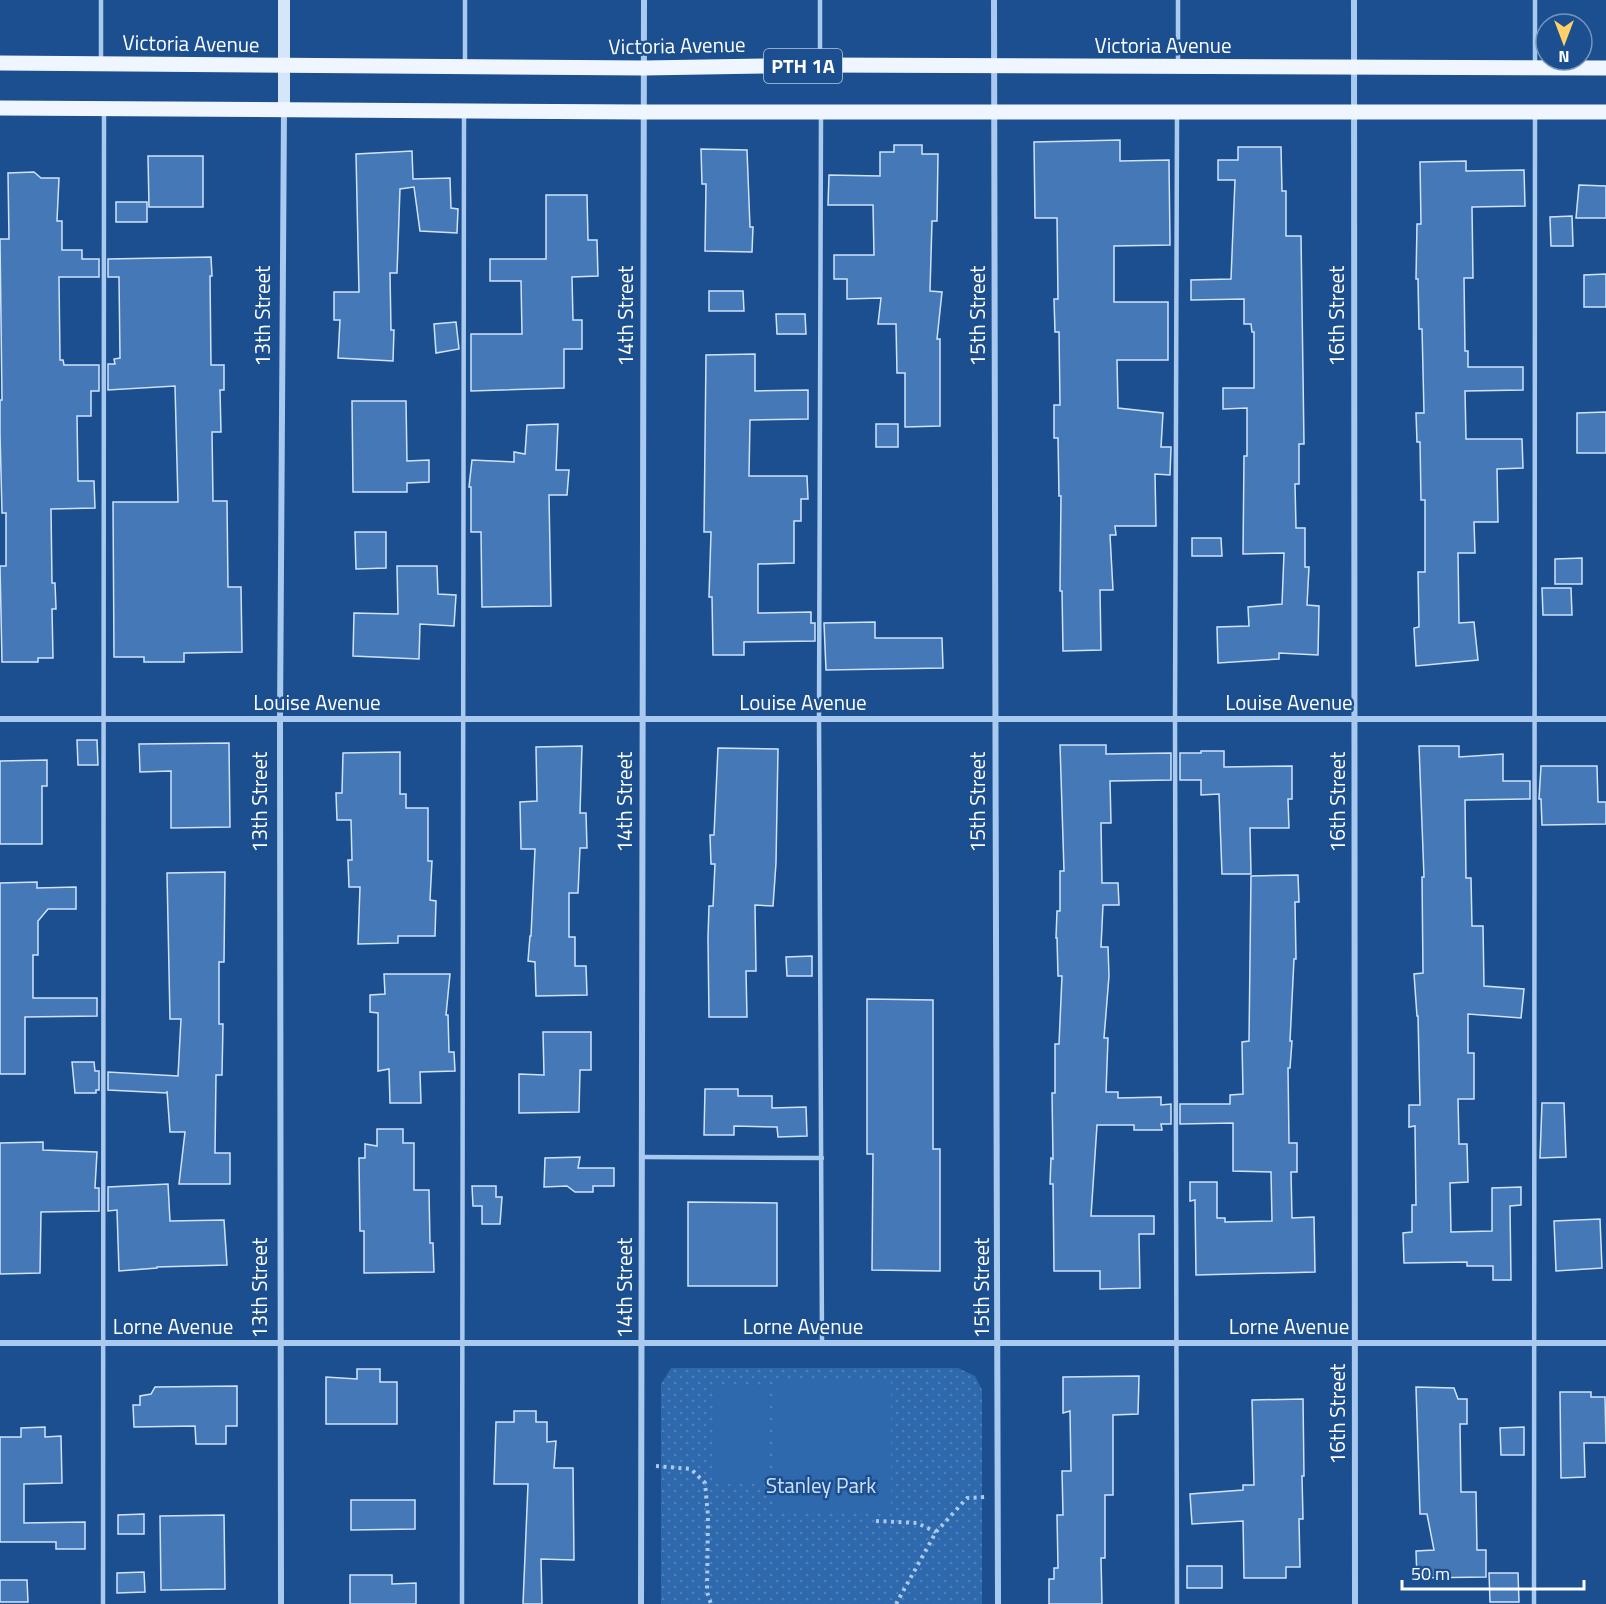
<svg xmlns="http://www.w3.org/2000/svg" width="1606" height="1604" font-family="'Titillium Web',sans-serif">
	<defs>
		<pattern id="green-dots" width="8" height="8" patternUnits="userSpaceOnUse" patternTransform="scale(1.5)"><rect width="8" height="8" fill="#2e69ad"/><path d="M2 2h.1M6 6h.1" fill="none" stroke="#4d80b9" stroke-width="1.8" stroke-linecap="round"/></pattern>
	</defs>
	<rect width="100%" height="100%" fill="#1b4f8f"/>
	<path fill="url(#green-dots)" d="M671,1368H958L975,1376L982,1390V1604H661V1384Z"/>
	<g fill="#2e69ad">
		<rect x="773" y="1381" width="118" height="130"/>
		<path d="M714,1387L769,1388L767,1483L712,1482Z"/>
	</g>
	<g fill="#4478b7" stroke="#cfe3fa" stroke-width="1.5">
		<path d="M1120,140V161L1169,160L1170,245L1114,246V302H1168V360H1117L1118,408L1163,413L1161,447H1171L1170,475L1155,474L1156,526H1115L1116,535H1110L1113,590H1100L1101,650L1063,651L1062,591H1060L1061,496H1059L1058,438H1054V405H1060L1059,332H1055L1054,299H1058L1057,218H1035L1034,142Z"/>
		<path d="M894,145H922V154H938L937,221H932L930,291L942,292L937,339H940V426L905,427V373H897L896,324H878L881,298L847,299V279H834V255H874L873,205H828L829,175L880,176V152H894Z"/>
		<path d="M1238,147H1281L1282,191H1286V236H1301L1304,444H1299V484H1295L1296,528H1305V567H1309L1307,605L1319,606L1318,655L1279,653V659L1218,663L1217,627L1249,626L1248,607L1282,604L1284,553L1243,554L1244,456H1247V408L1223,409V388H1254V332H1252L1251,324H1244V299L1191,300V280L1231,279L1235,180H1218V160H1238Z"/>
		<path d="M701,149L747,150L750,227H753L752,252L705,251L706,184H702Z"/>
		<path d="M412,151L413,179L450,178L451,208L458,209L457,233L420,231L414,187L400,189L397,273H390L391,330H394L393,361L338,358L340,320H334V292H359L356,154Z"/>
		<path d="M148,156H203V207H149Z"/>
		<path d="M1466,161V171L1524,170L1525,206L1472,207L1473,278H1464L1465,351H1468V367H1523V390L1465,391L1466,439H1522L1523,468L1497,469L1498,522H1474L1475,553H1458L1459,623L1474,622L1478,660L1416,666L1414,628L1419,627L1418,572H1425V500H1421L1420,442H1417L1416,413H1424L1422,329H1419L1418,279H1416L1417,224H1421L1420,162Z"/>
		<path d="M34,172L41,178H59L57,221H62V250H82V259H99V277H59L60,360H63L64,365H99V391H91V416H77L78,481H94L95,508L51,509L52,583H55L56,609H52L53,658H38V662H2L0,566H6V513H2L0,433V400H2L0,239H9L8,173Z"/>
		<path d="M1579,185L1606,186V218H1576Z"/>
		<path d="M546,195H587L588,240H597L598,276L572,277L573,320H582V349H564V388L471,391V334H522L521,281H490V259H546Z"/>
		<rect x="116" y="202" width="31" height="20"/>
		<path d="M1572,216L1573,246H1551L1550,217Z"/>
		<path d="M211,257L212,276H210L211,365H224V390H220L221,432H212L213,501H227L228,587H241L242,652L184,653V662H144V657H114L113,502H178L175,386L108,390V364H115L114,359L120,358L119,277H108V259Z"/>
		<path d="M1606,274V307H1584V275Z"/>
		<path d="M709,291H743L744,311H709Z"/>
		<path d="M776,314H805L806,334H777Z"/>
		<path d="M456,322L459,349L436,353L434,324Z"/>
		<path d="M755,354V391L808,390V419L750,420L749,476H807L808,499H801V521H794V563L758,564V613L811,612V623H815V641L744,642V655H713L712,597H709L711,532H704L706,355Z"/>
		<path d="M352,401H406L407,461L429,460V482L407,483V492H353Z"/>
		<path d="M1606,412V453H1577V413Z"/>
		<path d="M558,424L556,470H569L567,495H549L551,606L482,607L481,532H471V487H469L472,460L514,462V452L525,454L527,425Z"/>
		<rect x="876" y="424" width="22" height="23"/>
		<path d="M355,532H386V568L356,569Z"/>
		<path d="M1192,538H1221L1222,556H1192Z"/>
		<path d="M1582,558V584H1555V559Z"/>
		<path d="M397,566H437L438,594L456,595L454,626L420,624L419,659L353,656L354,613L398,614Z"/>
		<path d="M1542,588H1571L1572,615H1543Z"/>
		<path d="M875,622V638H942L943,668L826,670L824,623Z"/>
		<path d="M77,740H97L98,765H78Z"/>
		<path d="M229,743L230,827L171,828V771L140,772L139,744Z"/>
		<path d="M1060,745H1106V754L1171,753V780L1110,781L1111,823H1101L1102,883H1118L1119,905H1103L1101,947H1108L1109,976L1104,1038H1108L1106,1092H1118V1098L1161,1097V1105L1171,1104V1124H1161L1162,1130H1134V1125H1097L1091,1216H1154V1234H1139L1140,1288L1100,1289V1271H1054L1053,1184H1050L1051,1158L1053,1159L1052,1093H1055V1044H1059L1062,976H1058L1057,938H1056L1057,911H1060V871H1064Z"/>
		<path d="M582,746L580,813H586L587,848H580L578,893H569V937H575V966H586L587,995L536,996L535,962L528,961L530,936H531L535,849H521L520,802L537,801L536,747Z"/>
		<path d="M1419,746H1459V757L1503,754V781H1530V799L1465,800L1466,878H1471L1472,926H1483L1484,986L1524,989L1521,1018L1468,1014V1053H1474V1099H1458L1459,1144H1467L1468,1182L1450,1183L1451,1232L1492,1231V1188L1521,1187V1205L1510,1206L1511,1280H1493V1266H1467V1262L1404,1263L1403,1233L1412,1232V1205H1416L1415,1126L1409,1127V1105H1420L1418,1016H1417L1414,974L1423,973L1422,877H1424Z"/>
		<path d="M718,748L778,749L776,863L773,906L755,905L756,971H746L747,1017H709L708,938L709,906H713L715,864H711L710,835H714Z"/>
		<path d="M1201,751H1224V767L1292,766V799H1288L1289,828H1250L1251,874H1222L1219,794L1201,795V780H1180V753H1201Z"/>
		<path d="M400,752V794H406V808H428V861H432L430,900L436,901L435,936H398V943L358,944L360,887H349L348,860H352L351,820H337L336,793H342L343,753Z"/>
		<path d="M47,760V786H42V844H0V761Z"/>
		<path d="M1541,766H1597L1598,802H1606V824L1542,825L1541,799H1539Z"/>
		<path d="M225,872L224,962H219V1024H223L222,1075H216L215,1153H230V1184H179L185,1132H170L167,1091V1093L108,1090V1072L178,1076L181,1019H170L167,873Z"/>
		<path d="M1298,875L1299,902H1295L1296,959H1294L1290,1041H1292L1290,1068H1288L1289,1143H1297V1172H1291L1292,1218L1314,1217L1315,1272L1196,1275L1195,1200L1190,1201V1182H1217V1218H1225V1222L1272,1221L1271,1172L1233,1171V1123L1180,1124V1104H1230V1095L1243,1094L1242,1042L1249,1041L1251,876Z"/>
		<path d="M37,882V888L76,887V909H48L38,921V955H33V998H97V1016L25,1017V1074H0V883Z"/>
		<path d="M812,956V976H787L786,957Z"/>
		<path d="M384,974H450L446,1015H448L449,1052H454L455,1071L420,1072L421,1103H390L389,1069L378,1071V1013L370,1012V995L385,994Z"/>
		<path d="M867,999L933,1000V1149H940V1271L872,1270L873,1154H867Z"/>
		<path d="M543,1032H591V1070H580L579,1112L519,1113V1074L544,1075Z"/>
		<path d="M72,1062H94L95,1071H99V1090H96V1093H75Z"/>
		<path d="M705,1089H738V1096H772V1108L806,1107L807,1136L778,1137L777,1127L734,1126V1135H704Z"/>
		<path d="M1542,1103H1564L1566,1157L1540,1158Z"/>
		<path d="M377,1129H403V1143H414V1190H429L430,1243H433L434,1272L364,1273V1231H360L359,1158H365V1144L377,1146Z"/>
		<path d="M43,1142V1150L97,1152L95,1188H99V1211L41,1212L40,1273L0,1274V1143Z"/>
		<path d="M580,1157L578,1168H614V1186H593V1192H575L567,1186L544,1187L545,1158Z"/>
		<path d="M168,1184L170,1221L224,1220L227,1265L157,1267V1268L119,1271L117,1210L108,1211V1187Z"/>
		<path d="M472,1186H496V1197H502L500,1224H482V1206H473Z"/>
		<path d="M688,1202L777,1203V1286H688Z"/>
		<path d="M1600,1219L1602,1268L1556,1271L1554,1221Z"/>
		<path d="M357,1369H380V1382H397V1424H326V1377L357,1379Z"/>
		<path d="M1139,1376L1138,1414L1113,1415V1495H1105V1558H1101L1102,1604H1049V1579H1054V1568H1058L1057,1515H1063L1062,1471H1071L1070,1411L1063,1413V1377Z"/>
		<path d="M237,1386V1426H226V1444H196L195,1426L134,1427L133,1405H140V1396L151,1394L155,1387Z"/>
		<path d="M1416,1387L1454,1388L1458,1399H1467V1424H1460L1461,1492H1476L1477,1550H1486V1577L1417,1578L1416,1551L1434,1550L1427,1514H1420Z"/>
		<path d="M1560,1392H1591V1397H1605L1606,1443H1584L1585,1477L1561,1478Z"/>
		<path d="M1303,1399L1304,1476H1302L1303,1519H1299L1300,1567H1286V1578H1244L1243,1521L1192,1524L1190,1494L1243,1490V1485H1254L1252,1400Z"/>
		<path d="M514,1411H536V1422H547V1442L556,1441L554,1468H573L574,1560L541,1559L542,1604H523L528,1484H494L496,1422H514Z"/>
		<path d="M45,1427V1437L61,1436L62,1483L24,1484V1523L85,1522V1549H56V1542H0V1437H21V1428Z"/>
		<path d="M1524,1427V1455H1501L1500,1428Z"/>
		<path d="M351,1500H415V1529L351,1530Z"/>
		<path d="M144,1514V1534H118V1515Z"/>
		<path d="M224,1515L225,1589L161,1590L160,1516Z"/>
		<rect x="1187" y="1566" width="35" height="22"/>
		<path d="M144,1572L145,1592L117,1593V1573Z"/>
		<path d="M1489,1573H1518L1519,1602H1490Z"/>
		<path d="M350,1575H392V1584L416,1583V1604H350Z"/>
		<path d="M0,1580H27L28,1602H0Z"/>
	</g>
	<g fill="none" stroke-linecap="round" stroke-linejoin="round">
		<g stroke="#a9c9ee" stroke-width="4" stroke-dasharray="3 4.5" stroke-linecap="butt">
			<path d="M656,1466L691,1469L705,1483L708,1516L707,1592L711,1604"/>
			<path d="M876,1521L917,1523L936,1532"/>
			<path d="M896,1604L936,1532L967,1498L985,1497"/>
		</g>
		<g stroke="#a9c9ee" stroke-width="4.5">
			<path d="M465,0V63"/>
			<path d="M820,0V63"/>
			<path d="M101,60V0"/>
			<path d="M1178,63V0"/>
			<path d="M1535,66V0"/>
			<path d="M821,114L819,719L822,1343"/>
			<path d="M641,1157L822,1158"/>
			<path d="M103,1604L104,111"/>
			<path d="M462,1604L464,113"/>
			<path d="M1177,1604L1175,719L1177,116"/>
			<path d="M1534,1604L1535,114"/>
		</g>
		<g stroke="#a9c9ee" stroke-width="6">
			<path d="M994,0C991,535 1000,1069 998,1604"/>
			<path d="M1354,0L1355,1604"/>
			<path d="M0,719H1606"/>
			<path d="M0,1343H1606"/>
			<path d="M281,1604L280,719L284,109"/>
			<path d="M641,1604L644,0"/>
		</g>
		<path stroke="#d6e6fa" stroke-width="12" d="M284,108V0"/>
		<g stroke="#f0f6ff" stroke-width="15">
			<path d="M0,63L644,68L820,65L1606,68"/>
			<path d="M0,108L643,112H1606"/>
		</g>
	</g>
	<g text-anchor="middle" stroke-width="5" stroke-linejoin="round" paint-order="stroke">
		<rect fill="#1b4f8f" stroke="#bbcadd" stroke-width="1.5" x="764" y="49" width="78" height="34" rx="4.5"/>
		<g font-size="20" font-weight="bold" fill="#fff">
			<text x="803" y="73">PTH 1A</text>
		</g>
		<g font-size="21" fill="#fff" stroke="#1b4f8f">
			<text transform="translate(191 44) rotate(1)" y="7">Victoria Avenue</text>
			<text transform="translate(677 46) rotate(-1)" y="7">Victoria Avenue</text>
			<text x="1163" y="53">Victoria Avenue</text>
			<text transform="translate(263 316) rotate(-90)" y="7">13th Street</text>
			<text transform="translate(626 316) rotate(-90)" y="7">14th Street</text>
			<text transform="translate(978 316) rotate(-90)" y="7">15th Street</text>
			<text transform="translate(1337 316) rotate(-90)" y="7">16th Street</text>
			<text x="317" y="710">Louise Avenue</text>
			<text x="803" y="710">Louise Avenue</text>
			<text x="1289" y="710">Louise Avenue</text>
			<text transform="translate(260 802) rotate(-90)" y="7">13th Street</text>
			<text transform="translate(625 802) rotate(-90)" y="7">14th Street</text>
			<text transform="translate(978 802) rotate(-90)" y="7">15th Street</text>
			<text transform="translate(1338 802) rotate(-90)" y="7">16th Street</text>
			<text transform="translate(260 1288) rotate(-90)" y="7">13th Street</text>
			<text transform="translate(625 1288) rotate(-90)" y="7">14th Street</text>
			<text transform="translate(982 1288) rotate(-90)" y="7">15th Street</text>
			<text x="173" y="1334">Lorne Avenue</text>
			<text x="803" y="1334">Lorne Avenue</text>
			<text x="1289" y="1334">Lorne Avenue</text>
			<text transform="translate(1338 1414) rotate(-90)" y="7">16th Street</text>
		</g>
		<g font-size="21" fill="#cfe3fa" stroke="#1b4f8f">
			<text x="821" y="1493">Stanley Park</text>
		</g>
	</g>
	<g transform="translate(1564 42) rotate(180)"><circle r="28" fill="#1b4f8f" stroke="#7695bc" stroke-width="1.5"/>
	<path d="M0-4.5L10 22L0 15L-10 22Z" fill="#ffd166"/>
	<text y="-9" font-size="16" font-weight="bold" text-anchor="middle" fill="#ffffff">N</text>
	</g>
	<path d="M1402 1580v9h182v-9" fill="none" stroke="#ffffff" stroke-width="3"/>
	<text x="1411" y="1580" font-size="18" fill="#ffffff" stroke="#1b4f8f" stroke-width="4.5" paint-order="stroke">50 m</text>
</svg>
